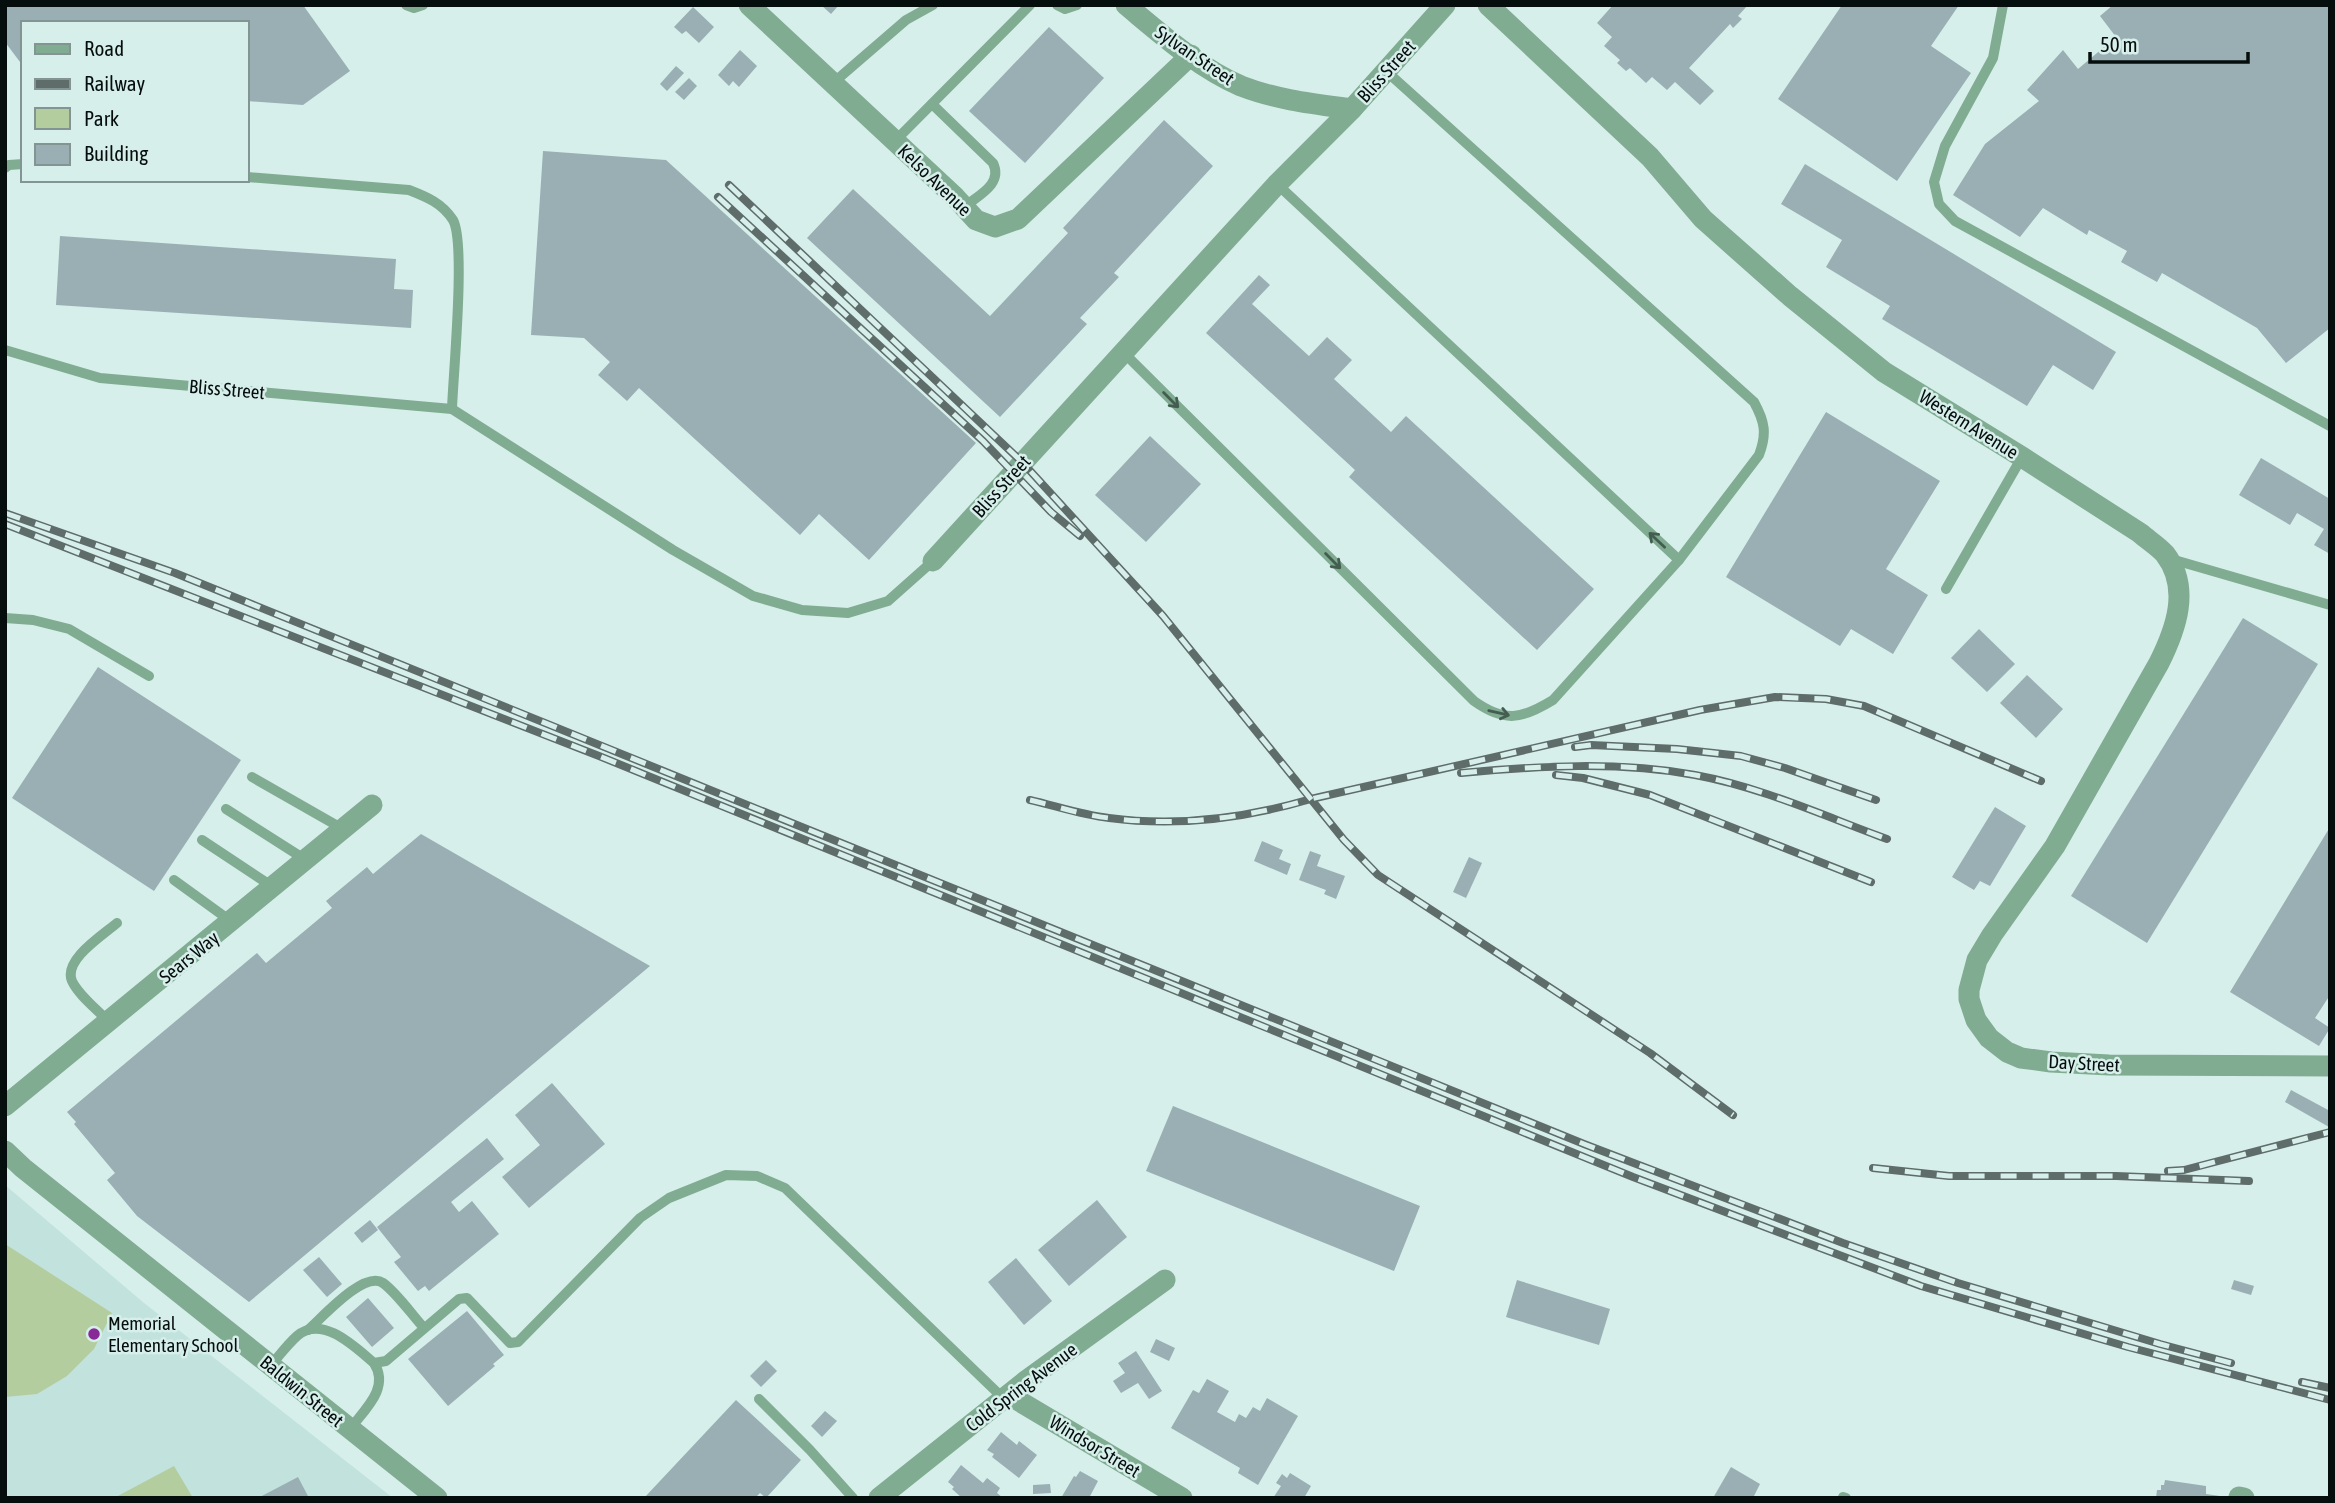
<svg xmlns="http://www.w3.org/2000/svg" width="2335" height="1503" font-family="'Asap Condensed',sans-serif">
	<rect width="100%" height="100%" fill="#d7efeb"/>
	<path fill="#c1e2dd" d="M5,1185L144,1303L393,1498H5Z"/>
	<g fill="#b4cd9e">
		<path d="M5,1244L112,1313L94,1349L67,1376L37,1394L5,1397Z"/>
		<path d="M174,1466L193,1498H114Z"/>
	</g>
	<g fill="#99afb4">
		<path d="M5,5H303L350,71L303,105L247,101V23H23V66L5,42Z"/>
		<path d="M821,5H839L831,14Z"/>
		<path d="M1613,5H1748L1738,16L1742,19L1733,28L1730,24L1689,68L1714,91L1700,105L1675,82L1667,90L1652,77L1646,83L1630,68L1626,71L1617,63L1620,60L1604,46L1612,37L1597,23Z"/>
		<path d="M1842,5H1959L1931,46L1971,73L1897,181L1778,99Z"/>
		<path d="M2113,5H2330V328L2286,363L2257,328L2162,273L2157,282L2121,262L2127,251L2089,230L2087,235L2043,208L2020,237L1953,195L1985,144L2039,101L2027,90L2063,50L2078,69L2116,37L2100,16Z"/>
		<path d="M693,7L714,27L699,43L686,31L682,34L674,27Z"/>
		<path d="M1049,27L1104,78L1025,163L969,111Z"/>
		<path d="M740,50L757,66L739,87L733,81L729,86L718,75Z"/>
		<path d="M676,66L684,73L667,91L660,84Z"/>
		<path d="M689,78L697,86L684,100L675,92Z"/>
		<path d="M1164,120L1213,166L1114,273L1119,277L1080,318L1087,324L1000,417L807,238L853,189L990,316L1068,233L1063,228Z"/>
		<path d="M543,151L666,160L976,443L869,560L819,514L800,535L639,388L627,401L598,375L610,362L584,338L531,335Z"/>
		<path d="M1805,164L2116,352L2093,390L2053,365L2027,406L1882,319L1890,306L1826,267L1842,240L1781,204Z"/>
		<path d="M60,236L396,259L394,289L413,290L411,328L56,305Z"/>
		<path d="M1259,275L1270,285L1252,304L1309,356L1327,337L1352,360L1334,379L1391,432L1406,416L1594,589L1537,650L1349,477L1355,470L1206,333Z"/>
		<path d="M1826,412L1940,481L1886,569L1928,595L1893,654L1851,629L1840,646L1726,577Z"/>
		<path d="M1150,436L1201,484L1146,542L1095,495Z"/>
		<path d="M2261,458L2330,499V554L2314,545L2324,529L2297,513L2290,525L2239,495Z"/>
		<path d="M2243,618L2318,664L2147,943L2071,896Z"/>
		<path d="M1979,629L2015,664L1987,692L1951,658Z"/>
		<path d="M98,667L241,760L154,891L12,798Z"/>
		<path d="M2027,675L2063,709L2036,738L2000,703Z"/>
		<path d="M1995,807L2026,826L1990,886L1980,881L1974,890L1952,877Z"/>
		<path d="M2330,827V995L2315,1018L2330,1028L2319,1046L2230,992Z"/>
		<path d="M421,834L650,966L249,1302L137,1216L107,1180L115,1173L74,1124L76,1122L67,1112L257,953L266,963L332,908L326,901L367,867L373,874Z"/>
		<path d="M1262,841L1283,850L1279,859L1291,864L1287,875L1254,861Z"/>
		<path d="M1310,851L1321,855L1317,866L1345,876L1336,899L1324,894L1326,890L1299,880Z"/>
		<path d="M1469,857L1482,863L1466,898L1453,892Z"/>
		<path d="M552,1083L605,1144L529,1208L502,1177L540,1145L515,1115Z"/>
		<path d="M2291,1090L2330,1111L2329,1127L2285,1102Z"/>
		<path d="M1173,1106L1420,1206L1394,1271L1146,1171Z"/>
		<path d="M487,1138L504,1159L451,1202L459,1212L472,1201L499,1234L429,1291L425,1286L418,1291L394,1262L401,1257L377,1227Z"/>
		<path d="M1097,1200L1127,1237L1069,1286L1038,1250Z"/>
		<path d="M370,1220L378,1230L362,1243L354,1233Z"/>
		<path d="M319,1257L342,1284L327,1297L303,1270Z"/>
		<path d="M1016,1258L1052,1301L1024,1325L988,1282Z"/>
		<path d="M1517,1280L1610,1309L1599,1345L1506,1317Z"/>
		<path d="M2234,1280L2254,1286L2251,1295L2231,1289Z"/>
		<path d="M368,1298L394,1328L372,1347L346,1317Z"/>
		<path d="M467,1311L504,1355L493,1364L495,1366L448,1406L408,1359Z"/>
		<path d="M1156,1339L1175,1348L1169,1361L1150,1352Z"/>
		<path d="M1136,1351L1162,1391L1149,1399L1138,1383L1121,1393L1113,1381L1125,1373L1118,1363Z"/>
		<path d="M766,1360L777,1371L761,1387L750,1376Z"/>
		<path d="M1207,1379L1229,1391L1217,1412L1235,1422L1239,1414L1246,1418L1253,1407L1260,1411L1267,1398L1298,1416L1258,1485L1238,1473L1240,1468L1171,1428L1193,1390L1199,1393Z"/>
		<path d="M736,1400L801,1460L766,1498L760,1493L755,1498H644Z"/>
		<path d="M825,1411L837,1421L822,1437L811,1426Z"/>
		<path d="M1001,1432L1017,1445L1019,1441L1037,1455L1019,1478L992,1457L994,1454L987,1450Z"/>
		<path d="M961,1465L983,1483L987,1478L1000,1488L997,1493L1003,1498H962L952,1489L954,1487L948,1482Z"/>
		<path d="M1731,1467L1760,1484L1753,1498H1713Z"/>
		<path d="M1080,1471L1098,1481L1089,1498H1061L1074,1476L1076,1477Z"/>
		<path d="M1290,1473L1311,1486L1304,1498H1273L1281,1486L1276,1483L1282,1474L1287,1478Z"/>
		<path d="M298,1477L309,1498H258Z"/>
		<path d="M2165,1480L2206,1486V1494L2220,1496V1498H2156L2157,1490H2161V1485H2164Z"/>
		<path d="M1050,1484L1051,1493L1033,1494V1485Z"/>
	</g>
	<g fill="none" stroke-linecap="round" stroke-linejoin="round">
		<g stroke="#80ac92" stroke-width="10">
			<path d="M406,5L414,8L423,5"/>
			<path d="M1057,5L1065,9L1077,5"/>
			<path d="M2003,5L1993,58L1945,146L1934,182L1939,204L1955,221L2330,426"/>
			<path d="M1386,71L1754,402C1765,422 1767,434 1759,455L1679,560"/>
			<path d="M833,83L906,20L933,5"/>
			<path d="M932,104L993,163C1003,184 979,195 964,207"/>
			<path d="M895,141L1030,5"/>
			<path d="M5,168L9,165L23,164"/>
			<path d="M247,177L409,190C427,197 442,203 453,220C466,243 453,376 452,409"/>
			<path d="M5,350L100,378L452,409L673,550L753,596L802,610L848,613L888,601L933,561"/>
			<path d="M1123,352L1474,701C1505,723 1522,719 1553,700L1679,560L1277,184"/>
			<path d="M2171,559L2330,605"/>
			<path d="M1946,589L2022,457"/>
			<path d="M5,618L33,620L69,629L149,676"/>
			<path d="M252,777L343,829"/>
			<path d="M226,809L306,860"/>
			<path d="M202,840L273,887"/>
			<path d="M174,880L232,922"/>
			<path d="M109,1022C98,1010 79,996 72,981C63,960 103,935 117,923"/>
			<path d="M308,1330C322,1318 364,1270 383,1283C397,1293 412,1315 424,1328"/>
			<path d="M271,1365C279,1356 287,1345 297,1336C322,1314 355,1347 374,1363L386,1361L459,1299L467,1298L510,1343L518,1342L640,1218L669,1198L726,1175L757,1176L785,1188L1004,1399"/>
			<path d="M759,1399L810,1450L853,1498"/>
			<path d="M350,1429C365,1409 390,1388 374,1363"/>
			<path d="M1843,1497L1846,1498"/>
		</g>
		<g stroke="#80ac92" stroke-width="21">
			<path d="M749,5L955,197L976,220L995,227L1018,219L1191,55"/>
			<path d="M1126,5C1161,34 1199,68 1241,86C1277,100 1315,104 1352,109"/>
			<path d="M1488,5L1650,157L1703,219L1790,296L1884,372L2022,457L2140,533C2148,540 2158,546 2165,554C2191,588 2176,629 2159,663L2055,846L1992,935L1977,960L1969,990V999L1976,1020L1989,1038L2007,1052L2021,1058L2051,1062L2109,1065L2330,1066"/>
			<path d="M933,561L1277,184L1352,109L1445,5"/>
			<path d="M5,1106L372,805"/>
			<path d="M5,1151L23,1168L437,1498"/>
			<path d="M1009,1395L1182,1498"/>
			<path d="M2239,1497L2244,1498"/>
			<path d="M879,1498L1027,1380L1165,1280"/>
		</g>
		<defs>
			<g id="rail">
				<path d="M729,185L1022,462L1163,616L1344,840L1378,875L1650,1053L1733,1115"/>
				<path d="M718,197L983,441L1051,512L1080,536"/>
				<path d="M5,513L175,573L1584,1144L1843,1243L1958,1283L2160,1344L2231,1363"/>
				<path d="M5,524L599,756L1633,1177L1921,1286L2128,1347L2330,1400"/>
				<path d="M1575,747L1591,745L1677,749L1741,756L1785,768L1876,800"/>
				<path d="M1461,773C1539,766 1618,761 1695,775C1761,787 1824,816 1887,839"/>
				<path d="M1556,775L1583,778L1650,795L1871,882"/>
				<path d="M1030,800C1056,806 1082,815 1109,818C1177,827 1246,818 1311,799L1700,710L1775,697L1826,699L1864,706L2041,781"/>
				<path d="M1873,1168L1949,1176H2116L2249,1181"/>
				<path d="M2168,1171L2184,1170L2330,1132"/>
				<path d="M2302,1382L2330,1388"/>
			</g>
		</defs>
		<use href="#rail" stroke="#5e6c6a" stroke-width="8"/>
		<use href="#rail" stroke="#d7efeb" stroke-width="5" stroke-dasharray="16" stroke-linecap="butt"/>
	</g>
	<defs><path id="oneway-shaft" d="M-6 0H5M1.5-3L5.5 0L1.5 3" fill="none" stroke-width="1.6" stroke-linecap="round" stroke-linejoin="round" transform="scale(1.75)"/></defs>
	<g stroke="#435d50">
		<use href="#oneway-shaft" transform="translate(1171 400) rotate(45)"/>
		<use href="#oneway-shaft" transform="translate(1657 540) rotate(-137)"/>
		<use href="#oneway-shaft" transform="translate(1333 561) rotate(45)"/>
		<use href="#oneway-shaft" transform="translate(1499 713) rotate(13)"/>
	</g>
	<circle fill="#872a96" stroke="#d7efeb" stroke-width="2.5" cx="94" cy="1334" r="7"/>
	<g text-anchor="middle" stroke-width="5" stroke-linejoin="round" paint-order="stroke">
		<g font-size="19" fill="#060e0d" stroke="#d7efeb">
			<text transform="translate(1195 55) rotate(34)" y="7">Sylvan Street</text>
			<text transform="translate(1386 71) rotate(-48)" y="7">Bliss Street</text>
			<text transform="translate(935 180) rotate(44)" y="7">Kelso Avenue</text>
			<text transform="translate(227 389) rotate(5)" y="7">Bliss Street</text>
			<text transform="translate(1969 424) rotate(32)" y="7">Western Avenue</text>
			<text transform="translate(1001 486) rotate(-48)" y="7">Bliss Street</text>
			<text transform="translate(189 957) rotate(-39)" y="7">Sears Way</text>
			<text transform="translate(2084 1063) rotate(3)" y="7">Day Street</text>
			<text transform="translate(1021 1387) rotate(-37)" y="7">Cold Spring Avenue</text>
			<text transform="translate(302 1391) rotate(39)" y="7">Baldwin Street</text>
			<text transform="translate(1095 1446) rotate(31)" y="7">Windsor Street</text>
		</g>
		<g font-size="19" fill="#060e0d" stroke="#d7efeb" text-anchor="start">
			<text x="108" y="1330">Memorial<tspan x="108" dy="22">Elementary School</tspan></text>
		</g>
	</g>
	<rect width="2335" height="1503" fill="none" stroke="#060e0d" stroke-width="14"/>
	<rect x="21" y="21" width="228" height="161" fill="#d7efeb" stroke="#839592" stroke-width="2"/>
	<rect x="35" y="44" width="35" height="10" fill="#80ac92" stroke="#839592" stroke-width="2"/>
	<text x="84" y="56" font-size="21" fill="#060e0d">Road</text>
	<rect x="35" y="79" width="35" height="10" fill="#5e6c6a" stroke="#839592" stroke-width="2"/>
	<text x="84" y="91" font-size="21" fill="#060e0d">Railway</text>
	<rect x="35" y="108" width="35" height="21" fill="#b4cd9e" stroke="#839592" stroke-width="2"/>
	<text x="84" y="126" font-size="21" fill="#060e0d">Park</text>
	<rect x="35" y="144" width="35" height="21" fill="#99afb4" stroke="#839592" stroke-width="2"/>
	<text x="84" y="161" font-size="21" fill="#060e0d">Building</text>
	<path d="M2090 52v10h158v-10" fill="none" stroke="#060e0d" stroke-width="3.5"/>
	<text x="2100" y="52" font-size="21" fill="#060e0d" stroke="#d7efeb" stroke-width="5" paint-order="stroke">50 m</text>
</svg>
